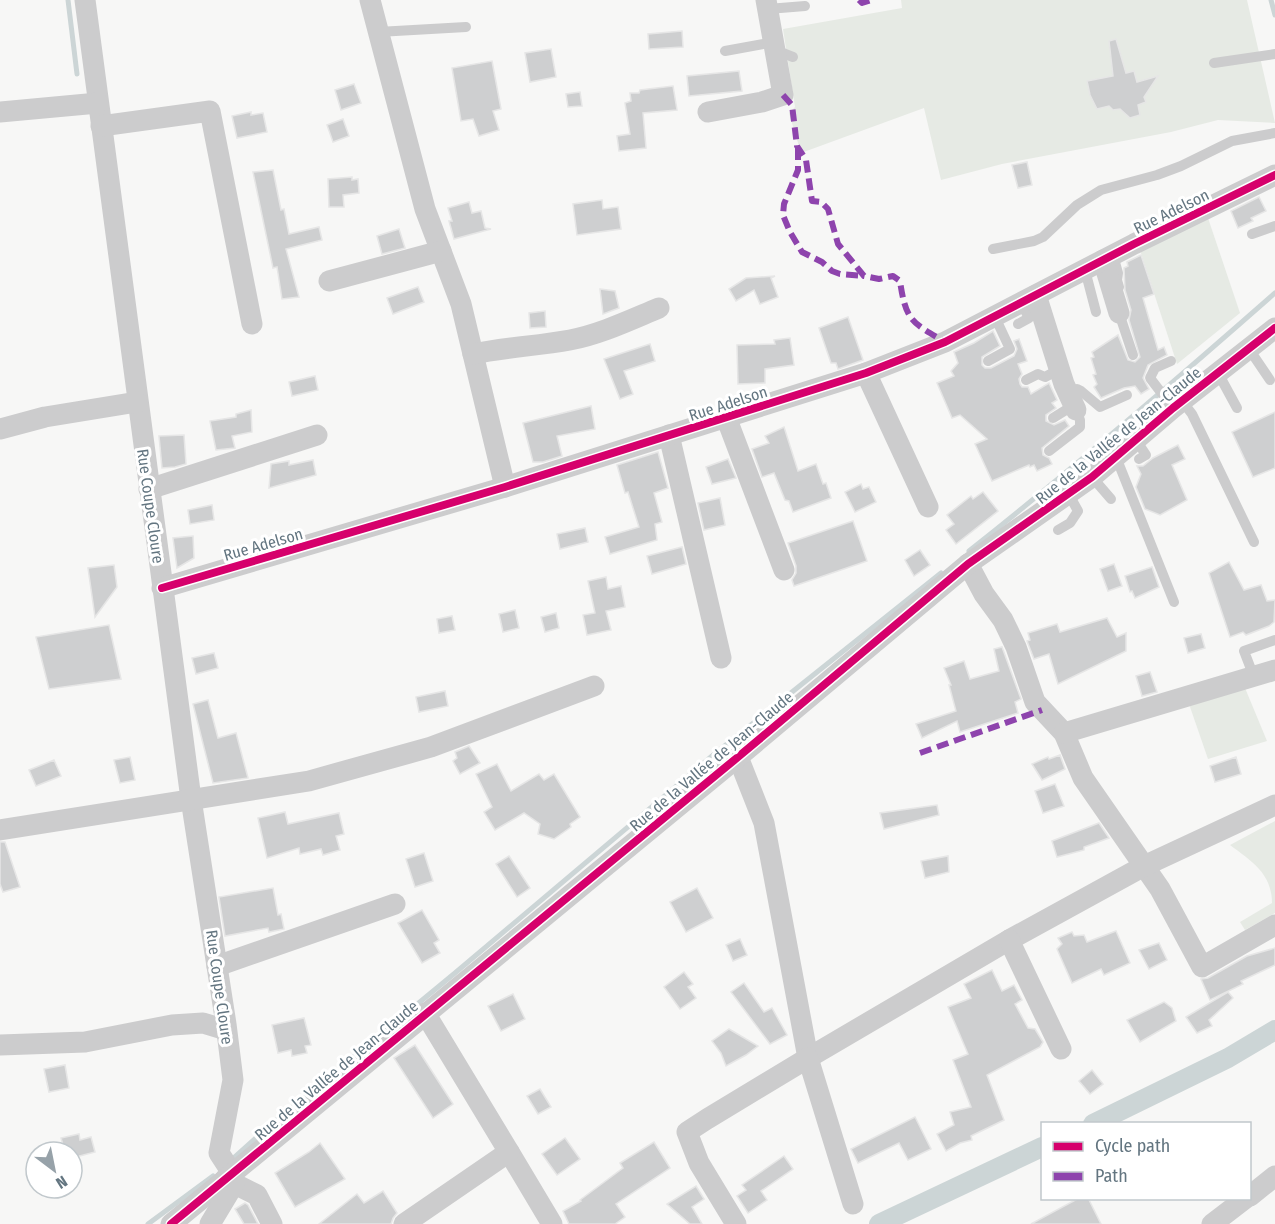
<svg xmlns="http://www.w3.org/2000/svg" width="1275" height="1224" font-family="'Fira Sans Condensed',sans-serif">
	<rect width="100%" height="100%" fill="#f7f7f6"/>
	<g fill="#e6eae4">
		<path d="M901,0H1247L1275,123L1218,120L1171,132L1002,164L941,180L924,108L801,153L789,113L795,107L783,29L902,8Z"/>
		<path d="M1208,218L1240,313L1177,364L1140,250Z"/>
		<path d="M1245,688L1267,741L1208,759L1189,704Z"/>
		<path d="M1275,821V913L1245,930L1240,922L1272,903C1272,873 1251,861 1230,845Z"/>
	</g>
	<g fill="none" stroke-linecap="round" stroke-linejoin="round">
		<g stroke="#ccd5d6" stroke-width="5">
			<path d="M68,0L77,74"/>
			<path d="M1271,0L1275,15"/>
			<path d="M969,551C1074,468 1175,381 1275,293"/>
			<path d="M229,1162L267,1128L455,973L712,756L941,573"/>
			<path d="M148,1224L213,1176"/>
		</g>
		<g stroke="#ccd5d6" stroke-width="20">
			<path d="M1093,1124L1228,1058L1275,1030"/>
			<path d="M879,1224L1042,1147"/>
		</g>
	</g>
	<g fill="#cecfd0" stroke="#e6e6e6" stroke-width="1.5">
		<path d="M682,31L683,47L649,49L648,34Z"/>
		<path d="M1116,39L1126,73L1134,71L1137,82L1158,76L1144,97L1146,102L1138,105L1140,115L1130,118L1120,109L1113,110L1109,106L1097,109L1090,95L1087,81L1113,76L1109,41Z"/>
		<path d="M551,49L556,77L530,82L525,53Z"/>
		<path d="M492,61L501,109L493,111L499,130L479,136L473,119L461,121L452,68Z"/>
		<path d="M739,71L742,91L689,96L687,76Z"/>
		<path d="M354,84L361,103L341,110L335,90Z"/>
		<path d="M673,86L677,110L643,113L646,148L619,151L617,136L630,134L625,103L631,101L630,93H639L640,90Z"/>
		<path d="M580,92L582,106L568,107L566,94Z"/>
		<path d="M251,112V115L263,113L267,132L237,138L232,116Z"/>
		<path d="M343,119L349,136L333,142L327,125Z"/>
		<path d="M1027,162L1032,185L1018,188L1012,165Z"/>
		<path d="M273,170L281,210L284,209L289,234L319,227L322,240L286,249L299,297L282,299L277,267L273,268L253,172Z"/>
		<path d="M352,177V180L358,179L359,193L343,195L344,207H329L328,179Z"/>
		<path d="M1259,197L1266,211L1251,218L1253,221L1238,228L1231,211Z"/>
		<path d="M602,200L603,209L618,207L621,229L577,235L573,204Z"/>
		<path d="M469,202L472,213L481,211L485,228L491,229L454,239L449,221H452L448,208Z"/>
		<path d="M399,229L405,248L382,254L377,236Z"/>
		<path d="M1141,255L1154,294L1143,298L1158,350L1164,347L1167,355L1148,365L1143,378L1149,389L1141,394L1135,386L1124,388L1101,398L1094,387L1097,384L1093,375L1096,374L1091,358L1094,357L1092,352L1118,335L1128,360L1135,362L1140,357L1129,320L1131,310L1125,290L1124,268L1128,266L1127,262Z"/>
		<path d="M775,276L771,278L778,297L760,304L754,290L736,301L729,289L746,278Z"/>
		<path d="M418,287L424,302L393,314L387,298Z"/>
		<path d="M600,289L615,291L619,308L603,314Z"/>
		<path d="M545,311L546,327L530,328L529,313Z"/>
		<path d="M848,317L863,360L838,369L836,363H831L819,328Z"/>
		<path d="M993,331L1000,346L982,357V365L985,368H991L1014,356L1017,349L1014,341L1019,339L1027,361L1018,364L1022,374L1019,379L1020,384L1022,387H1028L1031,394L1049,383L1057,400L1052,403L1056,408L1046,415V421L1054,425L1065,420L1069,426L1042,448L1043,455L1049,458L1052,464L1037,471L1034,465L1030,467L1029,465L992,481L975,444L987,439L960,415L952,418L937,383L954,376L951,371L958,363L954,352L974,343Z"/>
		<path d="M790,338L794,365L765,369V383L738,384L737,345L775,344L774,340Z"/>
		<path d="M650,344L655,361L624,371L633,394L620,399L604,359Z"/>
		<path d="M315,376L318,390L292,396L289,382Z"/>
		<path d="M591,406L595,429L557,436L562,456L543,462H533L523,423Z"/>
		<path d="M251,410L252,432L232,436L235,448L216,450L210,421L236,417V414Z"/>
		<path d="M1275,412V468L1253,477L1232,432Z"/>
		<path d="M784,427L798,471L816,464L823,484L826,483L831,498L793,512L789,501L785,500L774,473L762,477L752,449L769,443L765,436Z"/>
		<path d="M184,435L186,464L175,467L162,468L159,436Z"/>
		<path d="M1178,445L1185,459L1172,465L1187,500L1160,515L1145,509L1136,487L1141,474L1137,466H1143L1153,458Z"/>
		<path d="M658,452L668,488L654,493L662,522L655,524L657,540L610,554L605,537L639,527L628,492L625,493L617,465Z"/>
		<path d="M728,459L736,478L712,484L706,467Z"/>
		<path d="M313,460L316,475L269,488L271,464L289,461V465Z"/>
		<path d="M861,484L863,489L869,487L876,502L855,512L845,492Z"/>
		<path d="M983,492L998,511L956,544L946,530L954,524L947,515L971,496L973,499Z"/>
		<path d="M720,498L725,525L704,530L698,503Z"/>
		<path d="M212,505L214,520L190,524L188,510Z"/>
		<path d="M853,521L867,561L794,586L792,580L796,573V566L788,543Z"/>
		<path d="M585,528L588,542L560,549L557,534Z"/>
		<path d="M193,536L194,558L177,568L173,538Z"/>
		<path d="M682,547L686,564L652,574L647,556Z"/>
		<path d="M920,550L930,565L914,576L905,560Z"/>
		<path d="M1229,562L1244,590L1261,585L1267,601L1275,600L1274,622L1269,626L1246,635L1243,632L1230,637L1209,573Z"/>
		<path d="M1114,564L1122,586L1108,591L1100,569Z"/>
		<path d="M114,565L117,587L95,617L88,568Z"/>
		<path d="M1152,567L1159,587L1135,598L1132,591L1130,592L1125,576Z"/>
		<path d="M606,577L608,589L621,586L625,607L606,611L611,630L587,635L583,615L595,613L588,581Z"/>
		<path d="M515,610L519,628L503,632L499,614Z"/>
		<path d="M556,613L559,628L545,632L541,617Z"/>
		<path d="M452,616L455,630L439,633L437,619Z"/>
		<path d="M1107,618L1117,637L1126,633V651L1058,684L1049,654L1034,659L1027,641L1030,640L1028,633L1057,624L1060,632Z"/>
		<path d="M109,625L121,679L49,689L36,637Z"/>
		<path d="M1201,634L1205,648L1188,653L1184,638Z"/>
		<path d="M1002,647L1021,699L1015,702L1018,713L960,732L957,721L922,738L916,724L956,711L949,685H951L944,668L964,661L970,679L999,671L994,649Z"/>
		<path d="M214,653L218,668L196,674L192,658Z"/>
		<path d="M1150,672L1157,692L1142,696L1136,676Z"/>
		<path d="M445,691L448,706L419,712L416,697Z"/>
		<path d="M208,700L218,738L236,733L248,778L213,783L193,704Z"/>
		<path d="M469,746L480,763L460,774L453,761L457,758L455,752Z"/>
		<path d="M1060,755L1065,769L1042,780L1032,764L1048,757L1049,759Z"/>
		<path d="M130,757L135,780L120,783L114,760Z"/>
		<path d="M1236,757L1241,774L1215,782L1210,766Z"/>
		<path d="M54,760L61,776L36,786L29,770Z"/>
		<path d="M497,764L511,791L539,774L544,780L554,774L580,817L570,824L571,827L554,839L538,834L540,824L524,813L495,830L484,812L492,807L476,774Z"/>
		<path d="M1055,784L1064,806L1043,813L1035,791Z"/>
		<path d="M937,805L939,815L884,829L880,813Z"/>
		<path d="M285,812L288,824L339,813L344,834L336,836L340,850L323,855L321,849L300,854L299,848L267,858L258,818Z"/>
		<path d="M1099,823L1109,838L1084,847V850L1057,857L1052,841Z"/>
		<path d="M0,842H5L20,887L3,892L0,884Z"/>
		<path d="M424,853L433,881L415,887L406,859Z"/>
		<path d="M509,856L530,888L517,897L496,864Z"/>
		<path d="M948,856L949,872L925,878L921,861Z"/>
		<path d="M273,888L278,915L281,914L284,929L269,932L268,928L225,936L219,897Z"/>
		<path d="M697,888L713,918L686,932L670,902Z"/>
		<path d="M422,910L439,940L434,943L440,953L422,963L398,923Z"/>
		<path d="M1116,931L1130,963L1104,975L1101,969L1072,983L1057,949L1062,944L1058,938L1072,932L1074,936L1084,935L1087,942Z"/>
		<path d="M740,939L747,955L733,961L726,945Z"/>
		<path d="M1159,943L1167,960L1149,969L1139,950Z"/>
		<path d="M1275,948V965L1241,981L1243,984L1210,1000L1201,979L1208,978L1247,956Z"/>
		<path d="M992,970L1002,991L1014,985L1022,1000L1015,1004L1028,1028L1035,1029L1043,1042L1040,1047L987,1075L1004,1120L971,1136L972,1140L960,1143L946,1151L937,1134L954,1125L950,1112L971,1107L953,1060L968,1054L948,1007L971,998L964,984Z"/>
		<path d="M684,972L693,984L688,987L696,998L680,1009L664,987Z"/>
		<path d="M744,983L764,1012L772,1008L787,1035L770,1044L731,992Z"/>
		<path d="M1228,992L1233,998L1209,1020L1212,1026L1197,1033L1186,1017Z"/>
		<path d="M513,994L525,1019L501,1031L488,1006Z"/>
		<path d="M1164,1002L1172,1008L1176,1021L1140,1042L1127,1020Z"/>
		<path d="M304,1018L311,1045L305,1046L307,1053L292,1056L291,1050L278,1053L272,1025Z"/>
		<path d="M729,1029L758,1046L746,1055L726,1066L721,1053L712,1041Z"/>
		<path d="M415,1045L453,1104L433,1118L394,1058Z"/>
		<path d="M65,1065L69,1088L49,1092L44,1069Z"/>
		<path d="M1092,1070L1103,1084L1090,1094L1079,1081Z"/>
		<path d="M540,1089L551,1107L538,1114L527,1096Z"/>
		<path d="M915,1117L931,1149L908,1160L899,1143L858,1163L851,1149Z"/>
		<path d="M79,1134L80,1140L91,1137L95,1152L72,1158V1152H65L61,1138Z"/>
		<path d="M565,1138L580,1159L557,1175L542,1154Z"/>
		<path d="M654,1142L670,1168L616,1204L625,1217L615,1224H569L563,1211L581,1201L580,1200L623,1168L620,1163Z"/>
		<path d="M320,1143L345,1179L295,1207L275,1173L309,1152Z"/>
		<path d="M784,1156L793,1169L761,1191L767,1200L748,1213L737,1196L746,1190L742,1185Z"/>
		<path d="M696,1186L704,1199L692,1207L702,1224H690L667,1204Z"/>
		<path d="M383,1191L397,1213L393,1218L391,1224H319L357,1194L364,1203Z"/>
		<path d="M1079,1198H1088L1101,1224H1031Z"/>
		<path d="M245,1203L248,1205L258,1224H244L235,1209Z"/>
	</g>
	<g fill="none" stroke-linecap="round" stroke-linejoin="round">
		<g stroke="#cccccd" stroke-width="10">
			<path d="M768,9L805,6"/>
			<path d="M378,32L466,27"/>
			<path d="M775,50L793,57"/>
			<path d="M725,51L774,42"/>
			<path d="M1214,63L1275,54"/>
			<path d="M1252,234L1275,226"/>
			<path d="M993,249L1034,241L1043,237L1077,205L1101,190L1157,175L1181,166L1232,141L1275,133"/>
			<path d="M1113,255L1118,273L1117,280L1119,287"/>
			<path d="M1085,270L1096,312"/>
			<path d="M1119,313L1133,355"/>
			<path d="M1018,324L1029,318L1021,303"/>
			<path d="M1249,349L1270,380"/>
			<path d="M988,361L1010,349L995,317"/>
			<path d="M1171,361L1155,368L1150,378L1173,408"/>
			<path d="M1218,373L1237,408"/>
			<path d="M1026,380L1038,374L1045,377L1060,369"/>
			<path d="M1068,393L1077,389L1081,391L1100,407L1127,395"/>
			<path d="M1182,401L1192,414L1254,542"/>
			<path d="M1053,418L1074,405"/>
			<path d="M1136,440L1146,455L1139,459"/>
			<path d="M1049,451L1080,427V420L1076,410"/>
			<path d="M1115,459L1120,467L1174,602"/>
			<path d="M1092,477L1111,499"/>
			<path d="M1058,530L1070,523L1078,511L1068,493"/>
			<path d="M1254,677L1244,651L1275,640"/>
		</g>
		<g stroke="#cccccd" stroke-width="21">
			<path d="M85,0L191,799L226,1024L233,1080L219,1153L232,1173"/>
			<path d="M370,0L425,209L461,304L505,487"/>
			<path d="M0,112L98,103"/>
			<path d="M708,112L762,102L783,95L766,0"/>
			<path d="M101,126L210,111L252,324"/>
			<path d="M1103,260L1119,313"/>
			<path d="M329,281L441,251"/>
			<path d="M1036,295L1064,384L1076,410"/>
			<path d="M473,354C505,347 538,346 570,340C601,334 630,320 659,308"/>
			<path d="M866,373L928,507"/>
			<path d="M726,417L784,570"/>
			<path d="M0,429L45,417L137,402"/>
			<path d="M669,435L721,658"/>
			<path d="M149,489L317,435"/>
			<path d="M968,564L984,594L1003,620L1016,647L1035,702L1064,733L1083,778L1160,889L1202,967L1275,925"/>
			<path d="M162,588L505,487L866,373L945,342L1134,244L1275,175"/>
			<path d="M1064,733L1275,670"/>
			<path d="M738,757L764,823L808,1058L1009,940L1144,866L1275,805"/>
			<path d="M0,830L309,781L431,747L594,686"/>
			<path d="M1009,940L1061,1049"/>
			<path d="M217,966L395,904"/>
			<path d="M0,1045L85,1042L172,1025L203,1023L226,1030"/>
			<path d="M509,1152L552,1224"/>
			<path d="M225,1179L257,1195L272,1224"/>
			<path d="M1250,1196L1275,1176"/>
			<path d="M171,1224L738,757L968,564L1092,477L1173,408L1275,328"/>
			<path d="M210,1224L234,1184"/>
			<path d="M404,1224L509,1152L425,1013"/>
			<path d="M736,1224L699,1163L687,1132L707,1119L808,1058L853,1204"/>
			<path d="M1212,1224L1246,1198"/>
		</g>
		<g stroke="#8e44ad" stroke-width="6" stroke-dasharray="12 6" stroke-linecap="butt">
			<path d="M859,0L862,3L871,0"/>
			<path d="M783,95L792,105L797,146L806,160L812,201L821,202L828,209L838,244L864,276L879,279L893,276L900,281C906,322 912,322 945,342"/>
			<path d="M798,148V170L784,204L783,215L790,232L802,252L822,262L832,271L840,274L864,276"/>
			<path d="M920,753L1042,710"/>
		</g>
		<defs>
			<g id="cycleway">
				<path d="M162,588L505,487L866,373L945,342L1134,244L1275,175"/>
				<path d="M171,1224L738,757L968,564L1092,477L1173,408L1275,328"/>
			</g>
		</defs>
		<use href="#cycleway" stroke="#fff" stroke-width="11"/>
		<use href="#cycleway" stroke="#d6006c" stroke-width="8"/>
	</g>
	<g text-anchor="middle" stroke-width="6" stroke-linejoin="round" paint-order="stroke">
		<g font-size="16" fill="#637580" stroke="#fff">
			<text transform="translate(1171 211) rotate(-26)" y="6">Rue Adelson</text>
			<text transform="translate(728 403) rotate(-18)" y="6">Rue Adelson</text>
			<text transform="translate(1118 435) rotate(-39)" y="6">Rue de la Vallée de Jean-Claude</text>
			<text transform="translate(151 506) rotate(82)" y="6">Rue Coupe Cloure</text>
			<text transform="translate(263 544) rotate(-16)" y="6">Rue Adelson</text>
			<text transform="translate(711 761) rotate(-40)" y="6">Rue de la Vallée de Jean-Claude</text>
			<text transform="translate(220 987) rotate(82)" y="6">Rue Coupe Cloure</text>
			<text transform="translate(336 1070) rotate(-40)" y="6">Rue de la Vallée de Jean-Claude</text>
		</g>
	</g>
	<rect x="1041" y="1122" width="210" height="78" fill="#ffffff" stroke="#c1c8cc" stroke-width="1.5"/>
	<rect x="1053" y="1142" width="30" height="9" fill="#d6006c" stroke="#c1c8cc" stroke-width="1.5"/>
	<text x="1095" y="1152" font-size="18" fill="#637580">Cycle path</text>
	<rect x="1053" y="1172" width="30" height="9" fill="#8e44ad" stroke="#c1c8cc" stroke-width="1.5"/>
	<text x="1095" y="1182" font-size="18" fill="#637580">Path</text>
	<g transform="translate(54 1170) rotate(148)"><circle r="28" fill="#ffffff" stroke="#c1c8cc" stroke-width="1.5"/>
	<path d="M0-4.5L10 22L0 15L-10 22Z" fill="#97a2a9"/>
	<text y="-9" font-size="16" font-weight="bold" text-anchor="middle" fill="#637580">N</text>
	</g>
</svg>
